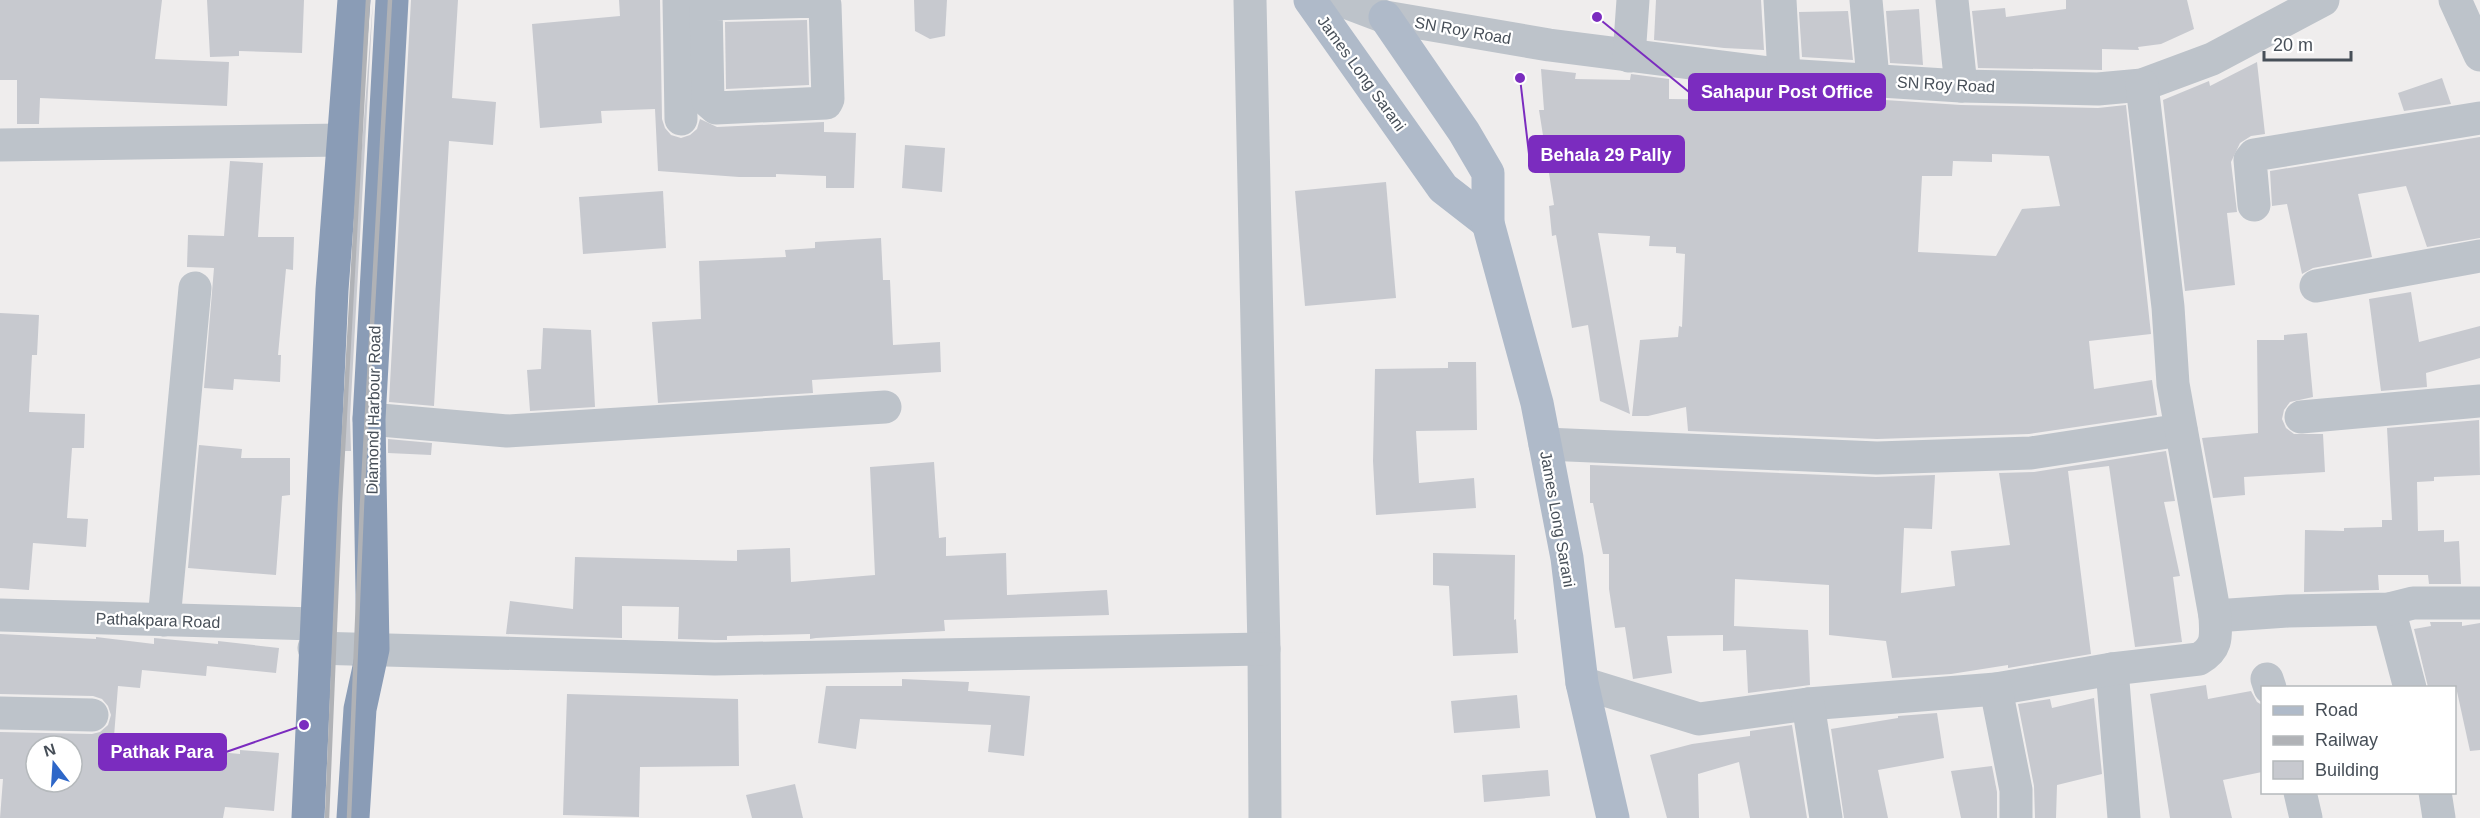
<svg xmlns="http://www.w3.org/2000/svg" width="2480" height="818" font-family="Helvetica,sans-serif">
	<rect width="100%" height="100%" fill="#efeded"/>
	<g fill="#c7c9cf" fill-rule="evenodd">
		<path d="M0,0H162L155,59L229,62L227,106L40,98L39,124H17V80H0Z"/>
		<path d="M207,0H304L302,53L239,51V56L210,57Z"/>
		<path d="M373,0L350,418L351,451H343L351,291Z"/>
		<path d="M411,0H458L452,98L496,102L493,145L449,141L434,406L389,402Z"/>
		<path d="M619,0H660L662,119L665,128L671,135L681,138L690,135L697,129L700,119L717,127L824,122V132L856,133L854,188H826V176L776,174V177H739L658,171L655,109L601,111L602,123L540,128L532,24L620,16Z"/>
		<path d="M914,0H947L945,36L930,39L915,31Z"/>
		<path d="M1656,0H1761L1764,50L1724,48L1654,40Z"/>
		<path d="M2066,0H2187L2194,29L2161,44L2138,47L2139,50L2102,49V70L1978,68L1972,11L2005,8L2006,17L2066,9Z"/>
		<path d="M1919,9L1923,65L1890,63L1886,11Z"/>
		<path d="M1848,11L1853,60L1802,57L1799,12Z"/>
		<path d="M807,20L809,85L726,89L725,22Z"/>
		<path d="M2257,62L2265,134L2251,136L2240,143L2231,162L2237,212L2227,213L2235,285L2185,291L2163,100L2209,81L2210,86Z"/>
		<path d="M1541,69L1576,73L1575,79L1630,80L1631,74L1669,79V99L1755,100V95L1794,94L1961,105L2098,108L2126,105L2151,334L2089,341L2094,389L2152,380L2157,415L2029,434L1877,439L1688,431L1686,407L1648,416H1632L1640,340L1678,337L1679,326L1682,327L1685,254L1676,253V247L1649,246L1650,236L1598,233L1630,414L1600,401L1588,325L1572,328L1556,235L1552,236L1549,206L1554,205L1539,110H1544ZM1992,154L2049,156L2060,206L2022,209L1996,256L1918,252L1922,176H1952L1953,161L1992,162Z"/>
		<path d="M2442,78L2451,104L2404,111L2398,93Z"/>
		<path d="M2480,137V238L2427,247L2406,186L2358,194L2372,257L2313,268L2302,274L2287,204L2272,206L2270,171Z"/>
		<path d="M905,145L945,148L942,192L902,188Z"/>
		<path d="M230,161L263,163L258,237H294L293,270L286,269L278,355H281L280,382L234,379L233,390L204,388L214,268L187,267L188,235L224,236Z"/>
		<path d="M1386,182L1396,298L1305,306L1295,191Z"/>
		<path d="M663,191L666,248L583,254L579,197Z"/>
		<path d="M881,238L883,280H890L893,345L940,342L941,372L812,380L813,393L658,403L652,322L701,319L699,261L786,257L785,250L815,248V242Z"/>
		<path d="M2411,292L2419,342L2480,326V358L2426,373L2427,387L2381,391L2369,299Z"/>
		<path d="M0,313L39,315L37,355H32L29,412L85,414L84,448H72L67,518L88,519L86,547L33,543L29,590L0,588Z"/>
		<path d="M543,328L591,330L595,407L530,411L527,370L541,369Z"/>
		<path d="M2307,333L2313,397L2290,402L2284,410L2282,419L2286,428L2294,434H2323L2325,472L2244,477L2245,495L2213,498L2202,438L2258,433L2257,340H2284V335Z"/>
		<path d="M1448,362H1476L1477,430L1416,431L1419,483L1474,478L1476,508L1376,515L1373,461L1375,369L1448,368Z"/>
		<path d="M2479,420L2480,475L2434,477V481L2417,482L2418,531L2444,530V542L2459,541L2461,584H2429L2428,575H2378L2379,590L2304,592L2305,530L2344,531V528L2382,527V520H2392L2387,428Z"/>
		<path d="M388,439L432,443L431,455L388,453Z"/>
		<path d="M199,445L242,449L241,458H290V495L282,496L276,575L188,568Z"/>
		<path d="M2166,451L2175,501L2164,502L2180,576L2173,577L2182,642L2135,647L2109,466L2068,471L2091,654L2008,668V665L1951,674L1892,678L1886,641L1829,635V585L1735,579L1734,626L1808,630L1810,685L1748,693L1746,650L1723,651V635L1667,636L1672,673L1633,679L1625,627L1615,628L1609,589V554H1603L1593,503H1590V465L1876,477L1935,475L1932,529L1904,528L1901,593L1955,586L1951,551L2010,545L1999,473L2034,472Z"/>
		<path d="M934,462L939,538L946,537V556L1006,553L1007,595L1107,590L1109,615L944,620L945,631L816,638L810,639V634L727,636V640H715L678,639L679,607L622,606V638L506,634L510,601L573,609L575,557L737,561V550L790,548L791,582L875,575L870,467Z"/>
		<path d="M1433,553L1515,555L1514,620L1516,619L1518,653L1453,656L1449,586L1433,585Z"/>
		<path d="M2430,622H2462V626L2480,623V750L2470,751L2456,687H2428L2414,629L2431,626Z"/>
		<path d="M0,634L96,639V637L154,644V638L218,644V641L279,648L276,673L207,666L206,676L142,670L140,688L118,686L113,749L165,752V747L240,754V750L279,753L274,811L225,807L223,818H0L3,779H0V732L92,734L100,732L108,725L111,715L108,706L102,699L93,696L0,694ZM36,746H72V782H36Z"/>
		<path d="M902,679L969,682L968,691L1030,696L1024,756L988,752L991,725L860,719L856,749L818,743L826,686H902Z"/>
		<path d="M2206,685L2208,699L2251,691L2257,702L2262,705V772L2223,780L2232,818H2170L2150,694Z"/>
		<path d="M567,694L738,699L739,766L640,767L639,817L563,815Z"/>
		<path d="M1517,695L1520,728L1454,733L1451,701Z"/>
		<path d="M2094,698L2102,774L2057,785L2056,818H2035L2034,786L2018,704L2050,699L2052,708Z"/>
		<path d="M1937,713L1944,758L1878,770L1888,818H1844L1831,729L1898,718V716Z"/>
		<path d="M1792,725L1807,818H1750L1739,762L1698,774L1699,818H1667L1650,755L1692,744L1750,736V731Z"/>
		<path d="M1992,766L1997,792V818H1961L1951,771Z"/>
		<path d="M1548,770L1550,796L1484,802L1482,775Z"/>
		<path d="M795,784L803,818H752L746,795Z"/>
	</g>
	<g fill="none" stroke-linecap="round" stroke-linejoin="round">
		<g stroke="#bdc3ca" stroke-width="33">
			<path d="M679,0L681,119"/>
			<path d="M706,0V4L708,101L716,108L826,103L828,99L825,5L820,1L706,4"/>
			<path d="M1250,0L1264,649L1265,818"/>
			<path d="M1340,0L1385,17L1549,45L1784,75L1961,86L2098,89L2142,85L2212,59L2323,0"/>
			<path d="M1780,0L1784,75"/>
			<path d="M1866,0L1873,79"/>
			<path d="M1952,0L1961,86"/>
			<path d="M2455,0L2480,55"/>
			<path d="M1629,56L1633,0"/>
			<path d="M0,145L343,140"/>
			<path d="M2254,205L2250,160L2254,155L2480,118"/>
			<path d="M2316,286L2480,256"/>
			<path d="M2301,417L2480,401"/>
			<path d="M369,419L507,431L885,407"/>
			<path d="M1545,444L1877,458L2031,453L2181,430"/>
			<path d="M2389,609L2410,688"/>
			<path d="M0,615L315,624"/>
			<path d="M2215,616L2288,611L2389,609L2413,603H2480"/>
			<path d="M164,620L195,288"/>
			<path d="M314,648L715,659L1264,649"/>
			<path d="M2112,669L2124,818"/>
			<path d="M2267,679L2270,688"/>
			<path d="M1582,683L1699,719L1808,704L1996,689L2112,669L2199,659C2218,648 2216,636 2215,616L2173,384L2168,307L2142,85"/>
			<path d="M1996,689L2016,790V818"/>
			<path d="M1808,704L1826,818"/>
			<path d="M0,713L92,715"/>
			<path d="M2300,792L2306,818"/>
			<path d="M2435,792L2439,818"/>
		</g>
		<g stroke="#afbac9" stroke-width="33">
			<path d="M1310,0L1443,188L1488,223"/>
			<path d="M1385,17L1464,132L1488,173V223L1537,403L1567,558L1582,683L1613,818"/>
		</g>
		<g stroke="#8a9cb6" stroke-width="33">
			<path d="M308,818L332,290L354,0"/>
			<path d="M353,818L360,709L373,649L369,419L392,0"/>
		</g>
		<g stroke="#b0b2b6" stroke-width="4.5">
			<path d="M327,818L340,503L368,0"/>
			<path d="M349,818L362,504L390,0"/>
		</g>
	</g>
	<g text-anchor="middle" stroke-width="4.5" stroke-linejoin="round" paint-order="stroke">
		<g font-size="16" fill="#474f58" stroke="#fff">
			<text transform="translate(1463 30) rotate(10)" y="6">SN Roy Road</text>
			<text transform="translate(1362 73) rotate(54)" y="6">James Long Sarani</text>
			<text transform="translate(1946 84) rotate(3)" y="6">SN Roy Road</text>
			<text transform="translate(373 410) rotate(-89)" y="6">Diamond Harbour Road</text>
			<text transform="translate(1558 519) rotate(80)" y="6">James Long Sarani</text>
			<text transform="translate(158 620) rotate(2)" y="6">Pathakpara Road</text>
		</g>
	</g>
	<path fill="none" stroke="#7b2cbf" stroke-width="2" d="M1597 17L1689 92M1520 78L1529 154M304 725L226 752"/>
	<g fill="#7b2cbf" stroke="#fff" stroke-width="2">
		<circle cx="1597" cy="17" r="6"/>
		<circle cx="1520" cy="78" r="6"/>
		<circle cx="304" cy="725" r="6"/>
	</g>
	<g fill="#7b2cbf" stroke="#7b2cbf" stroke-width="2">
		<rect x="1689" y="74" width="196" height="36" rx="6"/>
		<rect x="1529" y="136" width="155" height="36" rx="6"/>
		<rect x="99" y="734" width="127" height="36" rx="6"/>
	</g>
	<g font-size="18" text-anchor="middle" font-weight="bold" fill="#fff">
		<text x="1787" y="98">Sahapur Post Office</text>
		<text x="1606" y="161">Behala 29 Pally</text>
		<text x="162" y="758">Pathak Para</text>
	</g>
	<rect x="2261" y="686" width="195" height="108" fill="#ffffff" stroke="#b5b9bc" stroke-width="1.5"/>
	<rect x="2273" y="706" width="30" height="9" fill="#afbac9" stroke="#b5b9bc" stroke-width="1.5"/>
	<text x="2315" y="716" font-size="18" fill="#474f58">Road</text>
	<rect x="2273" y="736" width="30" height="9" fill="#b0b2b6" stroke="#b5b9bc" stroke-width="1.5"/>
	<text x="2315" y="746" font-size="18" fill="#474f58">Railway</text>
	<rect x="2273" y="761" width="30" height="18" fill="#c7c9cf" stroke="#b5b9bc" stroke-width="1.5"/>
	<text x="2315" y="776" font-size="18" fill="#474f58">Building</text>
	<g transform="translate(54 764) rotate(343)"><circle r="28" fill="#ffffff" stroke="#b5b9bc" stroke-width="1.5"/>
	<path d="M0-4.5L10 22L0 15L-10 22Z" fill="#2e67c8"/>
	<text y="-9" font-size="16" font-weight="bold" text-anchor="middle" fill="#474f58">N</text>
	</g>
	<path d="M2264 51v9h87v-9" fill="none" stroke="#474f58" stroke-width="3"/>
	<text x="2273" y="51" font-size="18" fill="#474f58" stroke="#ffffff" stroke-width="4.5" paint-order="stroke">20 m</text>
</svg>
